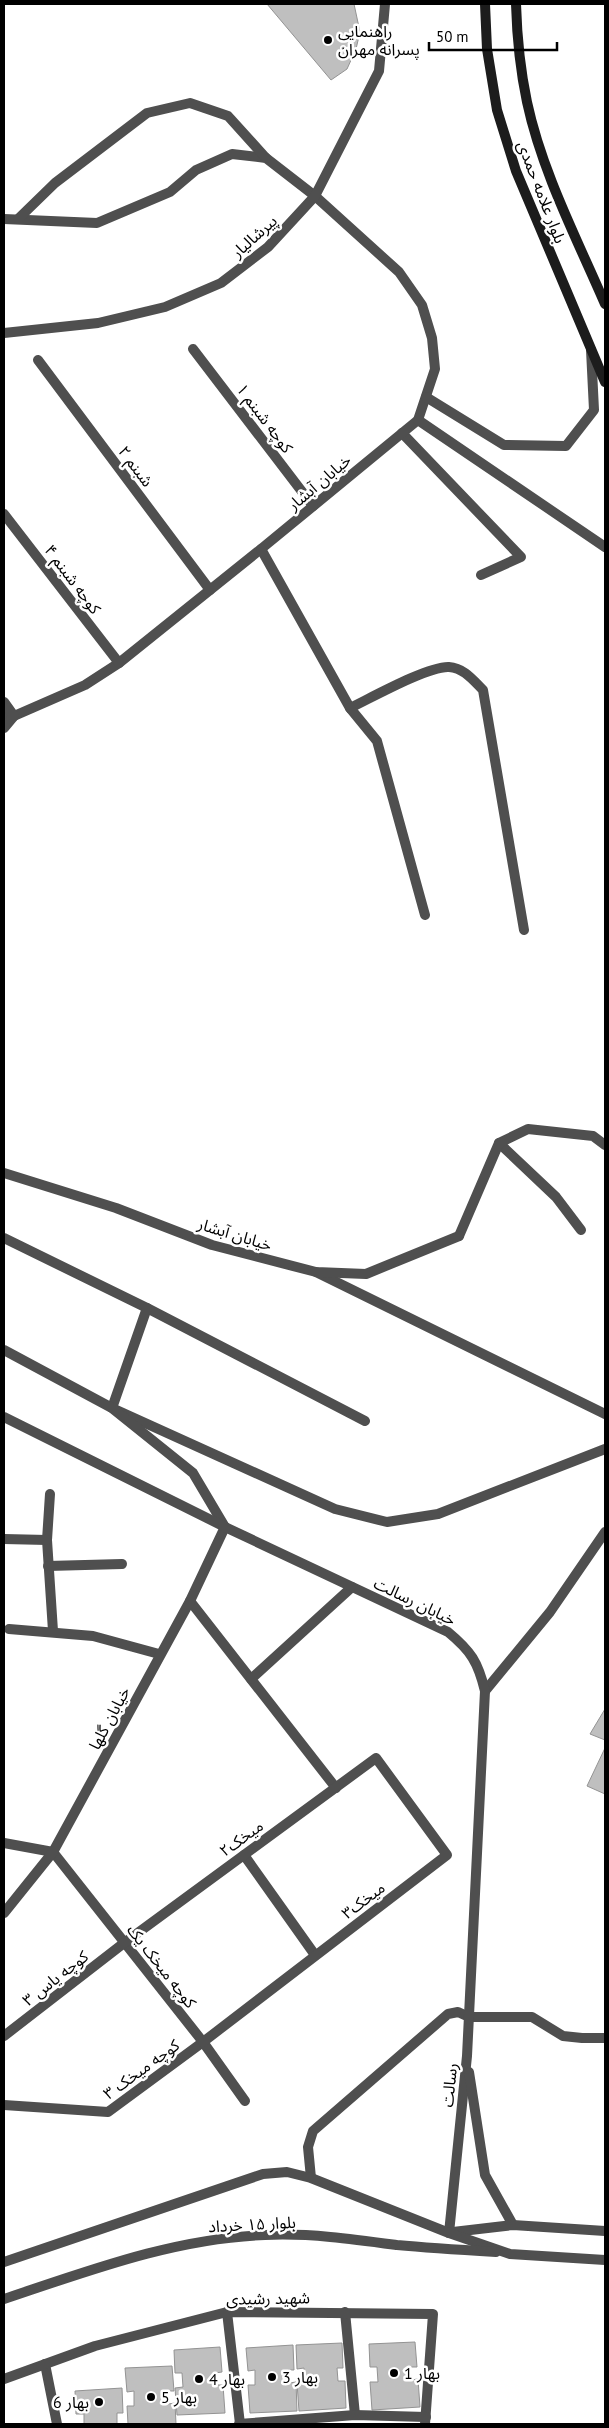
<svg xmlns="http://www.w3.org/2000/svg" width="609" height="2428" font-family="'PT Sans','Noto Sans Arabic',sans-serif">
	<rect width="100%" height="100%" fill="#fff"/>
	<g fill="#bfbfbf" stroke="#939393">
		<path d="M267,4H354L360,32L356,49L347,69L331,80Z"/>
		<path d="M605,1709V1740L590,1734Z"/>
		<path d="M605,1748V1794L587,1786Z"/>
		<path d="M415,2342L417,2367H410L411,2380L418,2379L420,2407L372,2410L370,2382H378L377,2367H370L369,2344Z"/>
		<path d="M342,2343L343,2368H337L338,2381H345L346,2408L299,2411L297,2383H304V2368L297,2369L296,2345Z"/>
		<path d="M293,2345L294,2370H288L289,2383L296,2382L297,2411L250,2413L248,2385H255V2370L248,2371L246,2348Z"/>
		<path d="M220,2347L222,2372L215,2373L216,2385H223L225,2413L177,2415L175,2388L183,2387L182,2373H175L174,2350Z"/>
		<path d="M172,2366L174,2391H167L168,2404L175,2403L176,2424H128L127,2406H134V2391L127,2392L125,2368Z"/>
		<path d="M122,2388L123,2413H117V2424H84V2414H76L75,2391Z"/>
	</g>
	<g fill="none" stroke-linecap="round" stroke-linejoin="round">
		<g stroke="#4f4f4f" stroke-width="10">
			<path d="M402,433L521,557L481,575"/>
			<path d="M499,1143L556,1197L581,1230"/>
			<path d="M459,1236L499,1143L528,1129L593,1136L605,1145"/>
			<path d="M4,1238L147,1308L365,1421"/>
			<path d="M316,1272L605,1414"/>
			<path d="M147,1308L112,1408L335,1509L387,1522L438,1514L605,1449"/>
			<path d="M4,1350L112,1408L193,1473L225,1527"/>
			<path d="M485,1691L550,1612L605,1532"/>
			<path d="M244,1855L315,1955"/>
			<path d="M4,2105L108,2112L203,2042"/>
			<path d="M311,2178L308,2147L313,2131L448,2014L458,2012L469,2017"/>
			<path d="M227,2312L240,2424"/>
			<path d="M345,2312L355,2415"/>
			<path d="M45,2364L57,2424"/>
			<path d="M4,2379L95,2346L227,2312L433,2314L425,2424"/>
			<path d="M239,2424L355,2415L426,2417"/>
		</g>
		<g stroke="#4f4f4f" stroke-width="10">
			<path d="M4,219L97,223L170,192L196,170L232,154L266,158L315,196L399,272L422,305L432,338L435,369L418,420L261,549L119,663L85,685L14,716L4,717"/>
			<path d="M18,219L55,183L147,113L190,103L228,116L266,158"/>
			<path d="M193,349L313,506"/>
			<path d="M38,360L210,590"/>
			<path d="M426,397L504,445L566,446L594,410L591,350"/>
			<path d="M418,420L605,547"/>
			<path d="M4,514L119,663"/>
			<path d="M261,549L350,708C371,698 428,666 449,667C464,668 473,680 483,690L524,930"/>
			<path d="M4,702L14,716L4,728"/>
			<path d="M350,708L377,741L425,915"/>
			<path d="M4,1173L116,1208L212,1245L316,1272L366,1274L459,1236"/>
			<path d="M50,1494L47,1540L53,1631"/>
			<path d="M4,1539L47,1540"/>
			<path d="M48,1566L122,1564"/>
			<path d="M190,1601L336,1788"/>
			<path d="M9,1629L93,1636L159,1654"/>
			<path d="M251,1679L352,1587"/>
			<path d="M4,1843L53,1852L203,2042L245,2101"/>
			<path d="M4,1913L53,1852L190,1601L225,1527"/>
			<path d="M469,2017H532L563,2036L582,2038H605"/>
			<path d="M4,2036L124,1943L376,1758L447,1855L203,2042"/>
		</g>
		<g stroke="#4f4f4f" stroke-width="10">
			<path d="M4,333L98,323L165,307L221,283L268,247L315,196L379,71L385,4"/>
			<path d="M4,1417L225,1527L448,1632C471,1651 478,1662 485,1691L467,2056L449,2233"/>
			<path d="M469,2072L485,2175L513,2225"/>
			<path d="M453,2232L513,2225L605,2231"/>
			<path d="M4,2262L263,2174L287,2172L311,2178L449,2233L510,2254L605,2260"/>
			<path d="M4,2299C88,2271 175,2238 265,2235C310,2233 353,2239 397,2245C430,2248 463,2250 496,2252"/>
		</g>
		<g stroke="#1c1c1c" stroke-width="10">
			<path d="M485,4L487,49L497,110L516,171L605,382"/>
			<path d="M516,4C517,37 520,69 527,102C542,172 577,239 605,304"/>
		</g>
	</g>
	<g fill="#000" stroke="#fff" stroke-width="2">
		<circle cx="328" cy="40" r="5"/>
		<circle cx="394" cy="2373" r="5"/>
		<circle cx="272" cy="2377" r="5"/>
		<circle cx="199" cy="2379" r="5"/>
		<circle cx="151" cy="2397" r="5"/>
		<circle cx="99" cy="2402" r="5"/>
	</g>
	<g text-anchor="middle" stroke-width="5" stroke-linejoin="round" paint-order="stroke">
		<g font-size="16" fill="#000" stroke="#fff" text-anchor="start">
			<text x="338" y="37">راهنمایی<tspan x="338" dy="18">پسرانه مهران</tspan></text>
			<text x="404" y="2379">بهار 1</text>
			<text x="282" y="2383">بهار 3</text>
			<text x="209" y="2385">بهار 4</text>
			<text x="161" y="2403">بهار 5</text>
			<text x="89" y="2408" text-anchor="end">بهار 6</text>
		</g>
		<g font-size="16" fill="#000" stroke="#fff">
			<text transform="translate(542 192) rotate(69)" y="6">بلوار علامه حمدی</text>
			<text transform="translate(254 236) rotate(-42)" y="6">پیرشالیار</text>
			<text transform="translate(265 418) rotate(53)" y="6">کوچه شبنم ۱</text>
			<text transform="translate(136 466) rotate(53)" y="6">شبنم ۲</text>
			<text transform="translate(319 482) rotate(-40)" y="6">خیابان آبشار</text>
			<text transform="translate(73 579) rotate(53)" y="6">کوچه شبنم ۴</text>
			<text transform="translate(235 1234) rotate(17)" y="6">خیابان آبشار</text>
			<text transform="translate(415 1601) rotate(26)" y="6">خیابان رسالت</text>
			<text transform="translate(109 1718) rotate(-62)" y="6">خیابان گلها</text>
			<text transform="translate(241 1838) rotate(-36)" y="6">میخک۲</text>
			<text transform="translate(363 1900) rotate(-37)" y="6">میخک۳</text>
			<text transform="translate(162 1966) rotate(52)" y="6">کوچه میخک یک</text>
			<text transform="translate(55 1978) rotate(-38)" y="6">کوچه یاس ۳</text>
			<text transform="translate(141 2069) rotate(-36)" y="6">کوچه میخک ۳</text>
			<text transform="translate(449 2085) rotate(-84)" y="6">رسالت</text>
			<text transform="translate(252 2224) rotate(-3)" y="6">بلوار ۱۵ خرداد</text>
			<text transform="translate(268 2298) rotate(-1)" y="6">شهید رشیدی</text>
		</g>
	</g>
	<rect width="609" height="2428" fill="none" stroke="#000000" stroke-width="10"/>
	<path d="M429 42v8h128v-8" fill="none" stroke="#000000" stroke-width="2.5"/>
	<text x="436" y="42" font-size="15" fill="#000000" stroke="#ffffff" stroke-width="4" paint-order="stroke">50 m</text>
</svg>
